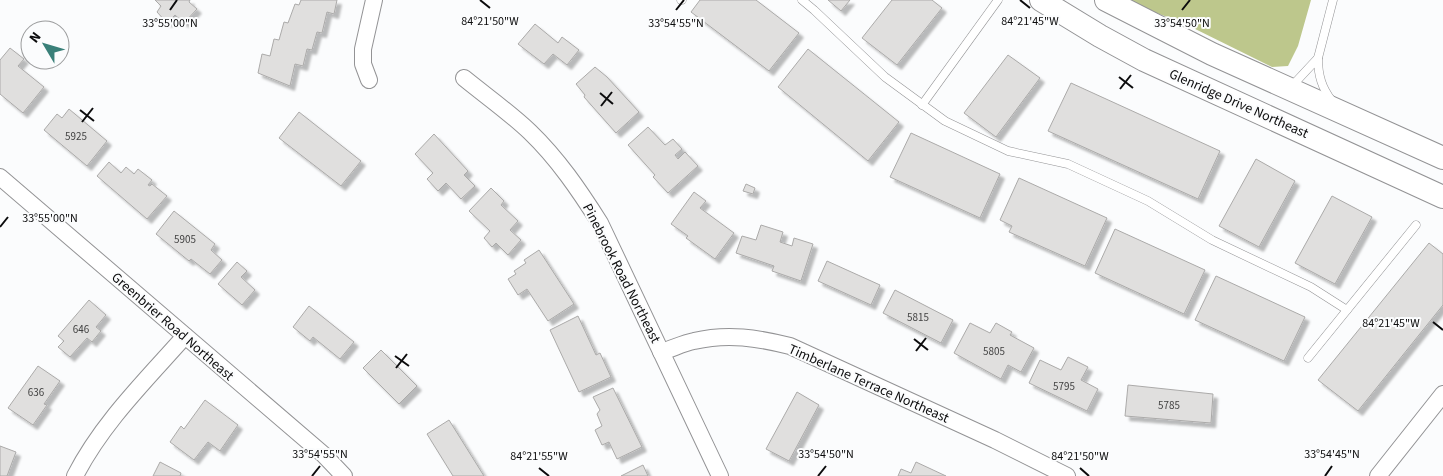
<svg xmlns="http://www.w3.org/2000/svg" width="1443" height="476" font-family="'Source Sans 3',sans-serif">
	<defs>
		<filter id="shadow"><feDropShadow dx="4.5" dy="4.5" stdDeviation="1" flood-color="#0004"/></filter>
	</defs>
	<rect width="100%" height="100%" fill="#fbfcfd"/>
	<path fill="#bdc78c" d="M1121,0H1311L1298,46L1288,66L1272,67L1181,22Z"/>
	<g fill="#e0dfde" stroke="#abaaa9" filter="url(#shadow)">
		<path d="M155,0H190L189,2L197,9L184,23L175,15L167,23L157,12L161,6Z"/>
		<path d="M301,0H337L334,14L327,12L322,33L317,32L312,50L307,49L303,66L295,64L290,86L258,73L262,54L270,56L274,39L279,40L284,22L288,23L295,4L299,5Z"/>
		<path d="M700,0H756L799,33L769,71L691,12Z"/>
		<path d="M828,0H850L841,11Z"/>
		<path d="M892,0H932L942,8L897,65L862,38Z"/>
		<path d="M535,24L558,43L562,37L579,50L567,65L553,54L544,64L518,44Z"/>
		<path d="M10,48L24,59L18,66L44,87L23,113L0,94V60Z"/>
		<path d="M808,49L899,122L868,161L778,87Z"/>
		<path d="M1008,55L1040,78L996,137L964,113Z"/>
		<path d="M595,67L607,77L639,112L616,133L584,97L585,95L576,84Z"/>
		<path d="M1071,83L1220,151L1198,199L1048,131Z"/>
		<path d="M69,109L107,141L87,166L44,130L57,114L62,118Z"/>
		<path d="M299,112L361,161L341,186L279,138Z"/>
		<path d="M648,127L665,145L673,139L682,149L675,155L678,159L685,152L698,166L668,193L653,177L655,175L628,145Z"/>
		<path d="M911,133L1000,174L980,218L890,177Z"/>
		<path d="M434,134L468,171L464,175L475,186L461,199L446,183L438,191L427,179L433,173L415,154Z"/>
		<path d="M1256,159L1295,181L1259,247L1219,226Z"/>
		<path d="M109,162L121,173L126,167L134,174L138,169L152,180L148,185L150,186L152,184L167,196L147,219L97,176Z"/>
		<path d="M1019,178L1107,218L1085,266L1009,232L1012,226L1000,220Z"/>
		<path d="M746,184L755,188L753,194L743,191Z"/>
		<path d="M491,188L504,201L501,205L518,221L510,230L521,240L508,255L496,243L492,247L484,238L490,231L469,211Z"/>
		<path d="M694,192L706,201L700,208L734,233L715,259L686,238L688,236L671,224Z"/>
		<path d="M1332,196L1372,217L1335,284L1295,263Z"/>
		<path d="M174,211L215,244L211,250L222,260L210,274L191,259L189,261L156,234Z"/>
		<path d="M761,225L783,232L780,242L792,246L794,238L813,244L801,281L772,271L774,266L736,253L742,236L756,240Z"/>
		<path d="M1115,229L1205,270L1184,314L1095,273Z"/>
		<path d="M1429,243L1443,254V305L1358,411L1318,380Z"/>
		<path d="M539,250L574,304L548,321L527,289L518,295L508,279L516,274L514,271L526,263L524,260Z"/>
		<path d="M827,261L880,285L871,305L818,281Z"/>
		<path d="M237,262L247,271L241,277L255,290L242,305L218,284Z"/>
		<path d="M1216,276L1305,317L1284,361L1195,320Z"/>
		<path d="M895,290L953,320L941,343L883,313Z"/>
		<path d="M89,300L106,315L96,327L101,331L92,342L87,338L70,357L58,347L64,341L58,336Z"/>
		<path d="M309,306L354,342L340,359L313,337L310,341L293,327Z"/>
		<path d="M578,316L596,355L600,353L611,377L579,392L550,330Z"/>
		<path d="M970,323L990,333L996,323L1012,332L1010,335L1034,348L1021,372L1008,365L1001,379L954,353Z"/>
		<path d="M381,350L417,386L399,404L363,368Z"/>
		<path d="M1068,357L1088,367L1081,380L1098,389L1087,411L1029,383L1040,360L1061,370Z"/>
		<path d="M38,366L60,381L44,404L47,405L33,425L8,408Z"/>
		<path d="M1128,385L1213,394L1211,423L1125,416Z"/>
		<path d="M613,388L642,447L617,459L609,442L602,445L595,430L602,426L597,414L600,410L593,397Z"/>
		<path d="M797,392L819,405L789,461L766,449Z"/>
		<path d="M205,400L238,425L220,451L208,442L194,460L170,442L181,426L184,429Z"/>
		<path d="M449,420L484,476H453L427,434Z"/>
		<path d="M0,446L16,452L7,476H0Z"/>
		<path d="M160,462L181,473L180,476H153Z"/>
		<path d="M916,462L946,476H898L901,469L911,473Z"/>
		<path d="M643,465L648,476H621Z"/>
	</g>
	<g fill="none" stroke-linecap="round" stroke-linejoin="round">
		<defs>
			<g id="lane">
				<path d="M681,0H682"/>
				<path d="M802,0L814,10L885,77L945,121L1008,151L1068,164L1148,201L1212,240L1311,287L1347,310"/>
				<path d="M1318,58L1333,0"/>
				<path d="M1291,87L1318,58C1318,76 1322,88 1332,101"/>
				<path d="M922,105L998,0"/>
				<path d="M1308,358L1416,225"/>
			</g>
			<g id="street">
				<path d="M464,78C486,96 509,112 530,132C558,159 579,190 600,223L720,476"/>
				<path d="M369,80L363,64V49L374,0"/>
				<path d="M0,177L324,455L344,476"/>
				<path d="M661,352C672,349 683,343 694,341C728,333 758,338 790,346L995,440L1067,476"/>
				<path d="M75,476C102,423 146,380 185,336"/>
				<path d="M1378,476L1443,394"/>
			</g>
			<g id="secondary">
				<path d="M1041,0L1100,36L1144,60L1443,197"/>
				<path d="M1106,0L1212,54L1443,158"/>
			</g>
		</defs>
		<use href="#lane" stroke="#939395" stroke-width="9"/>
		<use href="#street" stroke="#939395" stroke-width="18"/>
		<use href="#secondary" stroke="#939395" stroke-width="24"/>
		<use href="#lane" stroke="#fff" stroke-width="8"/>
		<use href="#street" stroke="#fff" stroke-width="16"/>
		<use href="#secondary" stroke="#fff" stroke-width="22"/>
	</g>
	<path fill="none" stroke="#0c0c0d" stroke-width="2" d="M480,0L490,8M1020,0L1030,8M170,10L177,0M676,10L684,0M1182,10L1190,0M1119,77L1133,88M1120,89L1131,75M600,93L613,104M601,106L612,92M80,110L94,121M82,122L93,108M0,227L8,217M1433,322L1443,330M914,339L928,350M916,351L926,338M395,356L409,366M396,368L407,354M539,468L549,476M1080,468L1089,476M312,476L320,466M818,476L826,466M1325,476L1332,466"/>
	<g text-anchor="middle" stroke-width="4" stroke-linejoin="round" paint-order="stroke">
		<g font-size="11" fill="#414141">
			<text x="76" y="140">5925</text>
			<text x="185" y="243">5905</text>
			<text x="918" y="321">5815</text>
			<text x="81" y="333">646</text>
			<text x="994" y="355">5805</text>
			<text x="1064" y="390">5795</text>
			<text x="36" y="396">636</text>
			<text x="1169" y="409">5785</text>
		</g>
		<g font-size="14" fill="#0c0c0d" stroke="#fbfcfd">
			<text transform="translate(1239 103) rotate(24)" y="5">Glenridge Drive Northeast</text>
			<text transform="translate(622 273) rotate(63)" y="5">Pinebrook Road Northeast</text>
			<text transform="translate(173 326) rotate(41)" y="5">Greenbrier Road Northeast</text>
			<text transform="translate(869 383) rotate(24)" y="5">Timberlane Terrace Northeast</text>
		</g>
	</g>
	<g font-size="12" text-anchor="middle" fill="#0c0c0d" stroke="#fbfcfd" stroke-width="4" stroke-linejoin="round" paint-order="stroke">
		<text x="490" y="25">84°21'50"W</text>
		<text x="1030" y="25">84°21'45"W</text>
		<text x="170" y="27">33°55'00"N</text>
		<text x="676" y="27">33°54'55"N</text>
		<text x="1182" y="27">33°54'50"N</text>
		<text x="50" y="222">33°55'00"N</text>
		<text x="1391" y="327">84°21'45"W</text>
		<text x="320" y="458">33°54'55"N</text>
		<text x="826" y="458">33°54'50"N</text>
		<text x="1332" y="458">33°54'45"N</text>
		<text x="539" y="460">84°21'55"W</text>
		<text x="1080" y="460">84°21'50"W</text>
	</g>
	<g transform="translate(45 45) rotate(308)"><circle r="24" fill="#fbfcfd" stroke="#9b9c9d"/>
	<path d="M0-4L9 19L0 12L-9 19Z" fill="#3a8079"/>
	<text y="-8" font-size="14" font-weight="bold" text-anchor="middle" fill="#0c0c0d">N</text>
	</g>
</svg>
